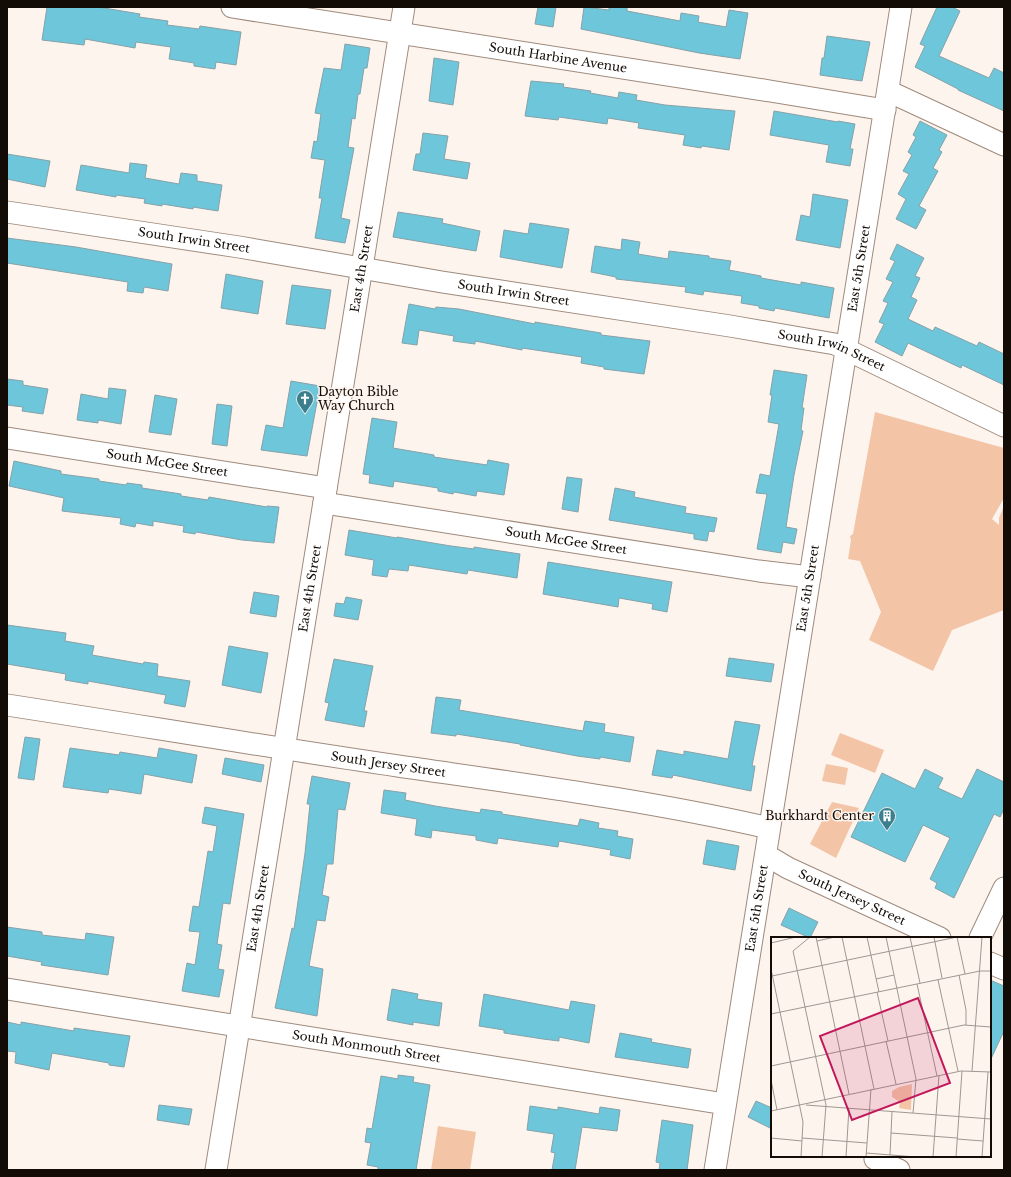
<svg xmlns="http://www.w3.org/2000/svg" width="1011" height="1177" font-family="'Libre Baskerville',serif">
	<rect width="100%" height="100%" fill="#fdf4ee"/>
	<g fill="#f3c4a6">
		<path d="M875,412L1004,448V498L992,519L999,525V518L1004,506V610L952,630L933,671L869,640L881,612L860,561L848,559L851,540L850,536L853,534Z"/>
		<path d="M840,733L884,750L875,773L831,755Z"/>
		<path d="M826,764L848,768L845,785L822,781Z"/>
		<path d="M832,802L859,808L836,858L810,844Z"/>
		<path d="M438,1126L476,1132L470,1170H431Z"/>
	</g>
	<g fill="#6dc6da" stroke="#86a2a8">
		<path d="M47,7H98L140,14L139,17L168,21L167,25L199,29L200,26L241,32L236,65L216,62L215,69L194,66V63L169,59L171,47L136,42L135,48L85,39L84,45L42,40Z"/>
		<path d="M538,7H556L553,27L535,24Z"/>
		<path d="M584,7L609,10V7H627V11L680,21L681,13L699,16L698,22L726,27L729,10L748,13L740,59L699,53L581,29Z"/>
		<path d="M937,7H952L960,11L939,56L989,78L994,68L1004,73V111L958,90V89L915,67L925,46L920,44Z"/>
		<path d="M827,36L870,42L862,81L820,75L822,58H824Z"/>
		<path d="M345,44L370,48L367,68H364L360,94H358L355,119L352,118L348,147L354,148L341,218L350,220L345,243L315,238L322,198H319L325,160L311,158L314,141L317,142L321,114L315,113L324,68L341,70Z"/>
		<path d="M434,58L459,62L453,105L429,101Z"/>
		<path d="M531,81L564,84L563,87L591,91L590,93L618,98L619,92L637,95L636,100L665,105L735,111L729,150L702,146L701,148L683,145L685,135L638,128L639,123L608,118L607,124L559,117L558,120L525,116Z"/>
		<path d="M774,111L838,122V121L855,124L850,149H853L850,166L826,162L829,145L770,135Z"/>
		<path d="M920,121L947,135L939,150L942,152L933,168L938,171L919,206L926,210L916,229L896,219L906,199L898,194L909,174L903,171L912,155L908,152L916,137L913,135Z"/>
		<path d="M423,133L448,136L444,159L470,163L467,179L413,170L416,154H420Z"/>
		<path d="M7,154L50,161L45,187L7,179Z"/>
		<path d="M130,163L147,165L145,178L179,184L181,173L197,175V181L222,185L218,211L193,207V209L162,204V206L144,203L145,199L116,195V197L76,190L81,165L129,173Z"/>
		<path d="M813,194L848,200L840,248L796,240L801,215L810,217Z"/>
		<path d="M398,212L443,219L442,223L480,231L476,251L393,237Z"/>
		<path d="M530,223L569,229L562,268L500,257L504,230L528,234Z"/>
		<path d="M7,238L76,247L172,264L168,291L144,287L143,293L127,291L128,282L7,263Z"/>
		<path d="M622,239L640,242L638,254L668,259L669,251L709,256V258L731,261L729,270L761,276V278L801,285V282L834,288L829,318L775,308L774,311L759,308V306L741,303L742,296L704,291L703,295L685,292L686,287L616,279V277L591,272L595,246L621,250Z"/>
		<path d="M897,244L924,258L915,276L920,278L911,297L917,300L908,319L933,331L935,327L977,346L979,342L1004,354V385L962,365L961,368L908,343L902,356L875,342L884,324L879,322L888,303L883,301L893,282L886,279L895,261L890,259Z"/>
		<path d="M226,274L263,281L258,314L221,308Z"/>
		<path d="M292,285L331,290L325,329L286,324Z"/>
		<path d="M409,304L435,309L436,307L459,309L535,324V322L601,333V335L650,341L644,374L604,369V367L581,363L582,357L522,348V350L475,341V344L453,341L454,336L419,330L417,345L402,343Z"/>
		<path d="M774,370L807,375L802,408H804L801,430L803,431L794,475L786,527L797,529L794,544L783,542L781,553L757,549L767,494L756,493L760,474L770,476L779,424L768,422L772,395H770Z"/>
		<path d="M7,379L23,381V385L48,389L43,414L22,411L23,407L7,405Z"/>
		<path d="M291,381L320,386L307,456L261,450L266,425L283,428Z"/>
		<path d="M109,388L126,390L121,424L98,420V423L77,420L81,394L108,399Z"/>
		<path d="M155,395L177,399L171,435L149,432Z"/>
		<path d="M217,404L232,406L227,446L212,444Z"/>
		<path d="M372,418L397,422L393,448L434,455V457L487,465L488,460L509,464L504,495L477,491L476,496L454,492L453,494L438,491V488L394,481L393,487L369,483L370,475L363,474Z"/>
		<path d="M14,461L61,471V474L99,479V481L126,485L127,483L142,485V488L181,494V496L208,500L209,497L267,507V506L279,507L274,543L242,540L196,532L195,534L183,532L184,526L153,521V526L136,523L135,527L120,524L121,518L62,511L64,498L9,486Z"/>
		<path d="M567,477L582,479L578,512L562,509Z"/>
		<path d="M615,488L635,492L634,497L686,507L685,513L717,518L714,532L709,531L707,541L694,539V534L609,520Z"/>
		<path d="M349,530L397,538V537L451,546L474,549V547L520,554L517,578L468,570L467,574L409,565L408,571L389,569L387,577L372,575L374,560L345,555Z"/>
		<path d="M548,562L672,582L667,612L652,609L653,604L619,598L618,607L543,594Z"/>
		<path d="M254,592L279,596L276,617L250,613Z"/>
		<path d="M346,597L362,600L358,620L334,616L336,603L344,604Z"/>
		<path d="M7,625L66,633L65,641L94,646L92,655L143,664L144,662L158,664L157,676L190,681L185,707L164,703L166,695L88,681V684L65,680L66,674L7,664Z"/>
		<path d="M229,646L268,653L261,693L222,685Z"/>
		<path d="M729,658L774,664L771,682L726,676Z"/>
		<path d="M334,659L373,666L364,711H367L364,727L325,720L329,703L325,702Z"/>
		<path d="M436,697L461,700L459,710L583,731L585,721L605,724L604,732L634,737L630,762L600,757V759L577,756L520,745V744L456,734V736L431,733Z"/>
		<path d="M735,721L760,725L752,766H755L751,791L673,775L672,778L652,775L657,750L684,755V751L728,759Z"/>
		<path d="M25,737L40,739L34,780L18,778Z"/>
		<path d="M70,748L119,755L120,752L157,758L159,748L197,755L192,783L144,774L141,794L109,789L108,793L63,787Z"/>
		<path d="M225,758L264,765L261,782L222,774Z"/>
		<path d="M925,769L943,778L938,788L962,799L977,769L1004,782V809L1000,817L994,814L954,898L935,888L937,883L930,879L950,838L923,825L905,862L851,837L882,773L915,789Z"/>
		<path d="M312,776L350,783L345,810L338,809L333,864H327L322,895L329,897L325,921L317,920L309,966L323,969L317,1016L275,1008L292,928L294,929L305,853L310,804H307Z"/>
		<path d="M384,790L406,793L405,800L435,806L480,813L481,809L502,812V814L578,826L580,819L599,823L598,828L618,831L617,836L633,839L630,859L610,855L611,850L559,841L558,847L498,838L497,844L476,840V836L432,830L431,838L415,835L417,819L381,813Z"/>
		<path d="M205,807L244,814L230,904L223,903L217,944L222,945L218,969L224,970L219,997L182,991L187,963L195,965L200,932L189,931L193,906L199,907L208,851L213,852L217,826L202,823Z"/>
		<path d="M707,840L739,846L735,870L703,864Z"/>
		<path d="M789,908L818,922L810,938L781,925Z"/>
		<path d="M7,927L42,932V935L85,940L86,933L114,937L108,975L41,965L42,962L7,956Z"/>
		<path d="M990,980L1004,986V1031L990,1061Z"/>
		<path d="M392,989L418,994L417,999L442,1003L439,1026L413,1022V1025L387,1020Z"/>
		<path d="M484,994L569,1010L571,1001L595,1005L589,1043L559,1037V1041L543,1039L504,1033V1030L479,1026Z"/>
		<path d="M7,1022L21,1025V1022L74,1031V1028L130,1036L124,1067L109,1065V1063L52,1053L49,1070L15,1063L16,1052L7,1051Z"/>
		<path d="M620,1033L652,1039L651,1042L691,1049L688,1068L615,1057Z"/>
		<path d="M398,1075L414,1077L413,1082L430,1085L416,1170H378V1167L367,1165L371,1143L365,1142L367,1128L372,1129L381,1076L398,1079Z"/>
		<path d="M756,1101L772,1108V1129L748,1117Z"/>
		<path d="M159,1105L192,1109L189,1125L157,1120Z"/>
		<path d="M530,1106L558,1110V1107L599,1114L600,1107L620,1110L617,1131L582,1127L575,1170H552L555,1153L551,1152L554,1134L527,1130Z"/>
		<path d="M662,1120L693,1125L687,1170H659L660,1163L656,1162Z"/>
	</g>
	<g fill="none" stroke-linecap="round" stroke-linejoin="round">
		<defs>
			<g id="minor">
				<path id="s1" d="M232,7L770,91L885,110"/>
				<path d="M888,91L1004,145"/>
				<path id="s2" d="M7,212L239,247L442,282L730,326L835,344L1004,426"/>
				<path id="s3" d="M7,438L326,488"/>
				<path id="s4" d="M324,503L759,571L810,577"/>
				<path id="s5" d="M7,705C137,725 268,747 398,766C522,784 647,800 769,828"/>
				<path id="s6" d="M766,855L788,868L940,938"/>
				<path d="M980,938L1004,888"/>
				<path d="M990,963L1004,969"/>
				<path id="s7" d="M7,989L725,1104"/>
				<path d="M875,1159L899,1170"/>
				<path id="s8" d="M216,1170L404,7"/>
				<path id="s9" d="M715,1170L901,7"/>
			</g>
		</defs>
		<use href="#minor" stroke="#9f8a7c" stroke-width="23"/>
		<use href="#minor" stroke="#fff" stroke-width="21"/>
	</g>
	<defs>
		<symbol id="church-pin" viewBox="-11 -11 22 30"><path d="M0 17L-7.5 6A9.5 9.5 0 1 1 7.5 6Z" fill="#3b7f8e" stroke="#fdf4ee"/><path d="M-1.2-6h2.4v3.5h3.3v2.4h-3.3V6h-2.4V-.1h-3.3v-2.4h3.3Z" fill="#fff"/></symbol>
		<symbol id="building-pin" viewBox="-11 -11 22 30"><path d="M0 17L-7.5 6A9.5 9.5 0 1 1 7.5 6Z" fill="#3b7f8e" stroke="#fdf4ee"/><path d="M-4-6H4V6H1V3H-1V6H-4ZM-2.5-4.3h1.7v1.8h-1.7ZM.8-4.3h1.7v1.8H.8ZM-2.5-1h1.7V.8h-1.7ZM.8-1h1.7V.8H.8Z" fill="#fff"/></symbol>
	</defs>
	<g fill-rule="evenodd">
		<use href="#church-pin" x="295" y="389" width="20" height="27"/>
		<use href="#building-pin" x="877" y="806" width="20" height="27"/>
	</g>
	<g text-anchor="middle" stroke-width="3" stroke-linejoin="round" paint-order="stroke">
		<g font-size="12" fill="#120b06" stroke="#fdf4ee">
			<text dy="4" stroke="none"><textPath href="#s1" startOffset="330">South Harbine Avenue</textPath></text>
			<text dy="4" stroke="none"><textPath href="#s2" startOffset="189">South Irwin Street</textPath></text>
			<text dy="4" stroke="none"><textPath href="#s8" startOffset="913">East 4th Street</textPath></text>
			<text dy="4" stroke="none"><textPath href="#s9" startOffset="913">East 5th Street</textPath></text>
			<text dy="4" stroke="none"><textPath href="#s2" startOffset="513">South Irwin Street</textPath></text>
			<text dy="4" stroke="none"><textPath href="#s2" startOffset="837">South Irwin Street</textPath></text>
			<text dy="4" stroke="none"><textPath href="#s3" startOffset="162">South McGee Street</textPath></text>
			<text dy="4" stroke="none"><textPath href="#s4" startOffset="245">South McGee Street</textPath></text>
			<text dy="4" stroke="none"><textPath href="#s8" startOffset="589">East 4th Street</textPath></text>
			<text dy="4" stroke="none"><textPath href="#s9" startOffset="589">East 5th Street</textPath></text>
			<text dy="4" stroke="none"><textPath href="#s5" startOffset="386">South Jersey Street</textPath></text>
			<text dy="4" stroke="none"><textPath href="#s6" startOffset="96">South Jersey Street</textPath></text>
			<text dy="4" stroke="none"><textPath href="#s8" startOffset="265">East 4th Street</textPath></text>
			<text dy="4" stroke="none"><textPath href="#s9" startOffset="265">East 5th Street</textPath></text>
			<text dy="4" stroke="none"><textPath href="#s7" startOffset="364">South Monmouth Street</textPath></text>
		</g>
		<g font-size="12" fill="#120b06" stroke="#fdf4ee" text-anchor="start">
			<text x="318" y="396">Dayton Bible<tspan x="318" dy="14">Way Church</tspan></text>
			<text x="874" y="820" text-anchor="end">Burkhardt Center</text>
		</g>
	</g>
	<g transform="translate(771 937)">
		<rect width="220" height="220" fill="#fdf4ee"/>
		<path d="M141,147L140,173L128,171L129,165L121,160V154L128,150Z" fill="#f3c4a6"/>
		<path fill="none" stroke="#9f9791" stroke-width="1" d="M39,0L22,14L55,168L51,220M45,0L78,157M71,0L103,152M96,0L108,55M115,0L145,142L142,176M139,0L149,46M163,0L171,41M186,0L194,37M46,4L64,0M0,6L25,0M0,32L32,185L30,220M188,38L195,73V88M1,39L186,0M105,42L123,38M167,43L187,134M146,47L166,139M106,55L117,104M0,77L209,34H220M115,104L125,147M0,129L193,88L220,90M201,134L211,0M0,143L6,173M35,168L220,182M0,174L190,134L220,135M120,196L186,201M0,201L31,204M31,201L96,206M186,202L212,204M95,216L145,220M119,218L121,175M75,220L78,171M95,220L100,152M162,220L168,138M185,220L191,134M211,220L217,135"/>
		<path fill="#c2185b" fill-opacity="0.15" stroke="#c2185b" stroke-width="2" d="M147,61L179,146L81,183L49,99Z"/>
		<rect width="220" height="220" fill="none" stroke="#120b06" stroke-width="2"/>
	</g>
	<rect width="1011" height="1177" fill="none" stroke="#120b06" stroke-width="16"/>
</svg>
